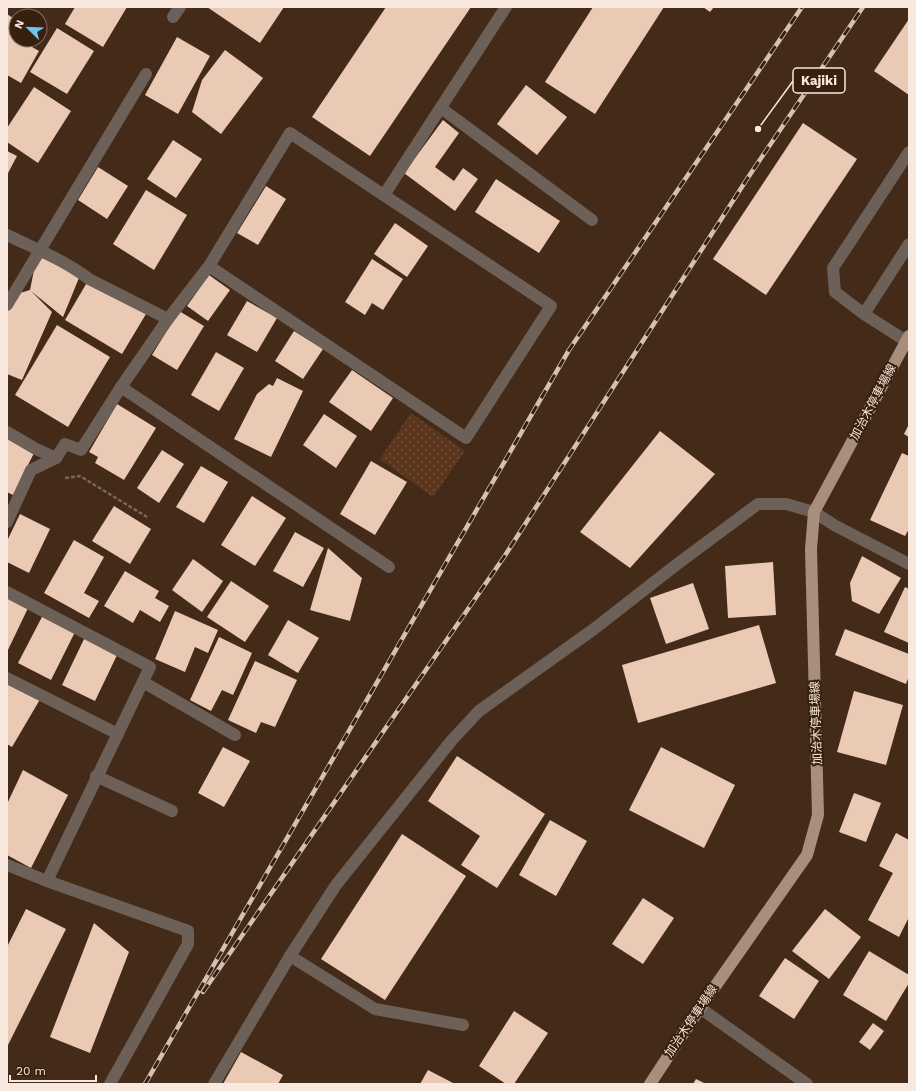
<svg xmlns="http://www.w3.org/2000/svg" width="916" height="1091" font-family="'Work Sans','Noto Sans JP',sans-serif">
	<defs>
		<pattern id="grass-dots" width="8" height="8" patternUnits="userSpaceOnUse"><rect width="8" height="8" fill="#5b361c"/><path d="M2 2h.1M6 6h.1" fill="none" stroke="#73533d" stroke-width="1.8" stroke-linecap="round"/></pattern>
	</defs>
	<rect width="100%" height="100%" fill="#432a19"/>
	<path fill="url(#grass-dots)" d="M411,413L465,451L433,497L380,459Z"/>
	<g fill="#ebcab5">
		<path d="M75,7H127L103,47L65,24Z"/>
		<path d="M207,7H284L260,43Z"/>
		<path d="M386,7H471L370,156L312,117Z"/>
		<path d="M593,7H664L595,114L545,82Z"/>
		<path d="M703,7H714L710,12Z"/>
		<path d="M7,14L16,20V23L9,34L16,38V40H20L39,51L21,83L7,75Z"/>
		<path d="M909,19V95L874,71Z"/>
		<path d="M57,28L94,51L67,94L30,72Z"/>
		<path d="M177,37L210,56L178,114L145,95Z"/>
		<path d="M225,50L263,78L221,134L192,112L202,80Z"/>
		<path d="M526,85L567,117L537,155L497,124Z"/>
		<path d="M34,87L71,111L38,163L7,142V128Z"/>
		<path d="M443,120L459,133L435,167L454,181L463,168L478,179L455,211L404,173Z"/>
		<path d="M803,123L857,159L766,295L713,259Z"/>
		<path d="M173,140L202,159L176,198L147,179Z"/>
		<path d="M7,151L17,156L7,175Z"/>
		<path d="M98,167L128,186L107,219L78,200Z"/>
		<path d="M496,179L560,221L539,253L475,212Z"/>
		<path d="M266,186L286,199L258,245L237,233Z"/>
		<path d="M146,190L187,215L154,270L113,244Z"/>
		<path d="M395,223L428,246L407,277L374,254Z"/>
		<path d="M37,255L81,273L63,317L31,291L52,312L22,380L7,374V309L13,295L30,290Z"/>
		<path d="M372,259L403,279L383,310L372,303L365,315L345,302Z"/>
		<path d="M209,275L230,290L208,321L187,306Z"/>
		<path d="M89,279L146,314L122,354L65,320Z"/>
		<path d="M247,301L277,318L257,352L227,335Z"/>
		<path d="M179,311L204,326L177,370L152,355Z"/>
		<path d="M57,325L110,357L68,427L15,395Z"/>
		<path d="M294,331L323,349L303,379L275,361Z"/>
		<path d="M216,352L244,368L219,411L191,395Z"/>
		<path d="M352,370L393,398L371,431L329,402Z"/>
		<path d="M277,378L303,391L271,457L234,439L257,394L269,384L273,386Z"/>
		<path d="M117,404L156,428L124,480L95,463L98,457L89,452Z"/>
		<path d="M324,414L357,436L336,468L303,445Z"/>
		<path d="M909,424V437L904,434Z"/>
		<path d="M660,431L715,474L630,568L580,532Z"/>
		<path d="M7,435L36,449L13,495L7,492Z"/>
		<path d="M162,450L184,464L159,503L137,488Z"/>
		<path d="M902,453L909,456V529L905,536L870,520Z"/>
		<path d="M371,461L407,482L375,535L340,514Z"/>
		<path d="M201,466L228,482L204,523L176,507Z"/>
		<path d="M252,496L286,518L255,566L221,545Z"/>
		<path d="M114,506L151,529L130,564L92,541Z"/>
		<path d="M20,514L50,529L29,573L7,562V541Z"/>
		<path d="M295,532L324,548L303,587L273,571Z"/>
		<path d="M74,540L104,557L84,593L99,601L89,618L44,593Z"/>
		<path d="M328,548L362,578L350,621L310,610Z"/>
		<path d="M862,556L901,578L879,614L852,601L850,583Z"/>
		<path d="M193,559L223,581L202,612L172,590Z"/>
		<path d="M773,562L776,615L728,618L725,566Z"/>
		<path d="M125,571L159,591L155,598L169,606L160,622L140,610L133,623L104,606Z"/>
		<path d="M231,581L269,606L245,642L207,617Z"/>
		<path d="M693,583L709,629L666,644L650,598Z"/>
		<path d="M905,587L909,589V643L884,632Z"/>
		<path d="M7,598L28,608L7,652Z"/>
		<path d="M175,611L218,630L208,653L195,647L185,672L155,659Z"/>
		<path d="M43,615L75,632L51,680L18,663Z"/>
		<path d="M288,620L319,638L298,673L268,655Z"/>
		<path d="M759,625L776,683L638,723L622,665Z"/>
		<path d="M845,629L909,654V676L906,684L835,655Z"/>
		<path d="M85,637L118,653L95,701L62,685Z"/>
		<path d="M219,637L252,653L233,695L222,690L211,711L190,700Z"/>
		<path d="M255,661L297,680L275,727L261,722L256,733L228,720Z"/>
		<path d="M7,678L42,696L12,747L7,744Z"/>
		<path d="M854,691L903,705L886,765L837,752Z"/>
		<path d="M223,747L250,761L224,807L198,793Z"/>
		<path d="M661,747L735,785L704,848L629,810Z"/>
		<path d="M457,756L545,814L497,888L461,865L480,836L428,801Z"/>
		<path d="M23,770L68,795L31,868L7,855V804Z"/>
		<path d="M854,793L881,803L866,842L839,832Z"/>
		<path d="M550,820L587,841L556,896L519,875Z"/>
		<path d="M896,833L909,840V917L899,937L868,920L893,873L879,866Z"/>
		<path d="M402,834L466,876L385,1000L321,959Z"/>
		<path d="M643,898L674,918L643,964L612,944Z"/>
		<path d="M26,909L66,929L7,1047V947Z"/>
		<path d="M825,909L861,937L829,979L792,951Z"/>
		<path d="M94,923L129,952L90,1053L50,1037Z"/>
		<path d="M869,951L909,975V983L886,1021L843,995Z"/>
		<path d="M785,958L819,981L794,1019L759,996Z"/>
		<path d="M514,1011L548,1033L514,1084H506L479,1066Z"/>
		<path d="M873,1023L884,1031L870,1050L859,1042Z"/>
		<path d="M241,1052L283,1075L278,1084H223Z"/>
		<path d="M428,1070L455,1084H420Z"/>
		<path d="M696,1079L706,1084H693Z"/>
	</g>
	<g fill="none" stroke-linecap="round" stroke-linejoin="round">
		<path stroke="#7b6555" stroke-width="2.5" stroke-dasharray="4 2" stroke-linecap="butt" d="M65,478L80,476L147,517"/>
		<g stroke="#6d6058" stroke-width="12">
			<path d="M173,17L180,7"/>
			<path d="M441,108L592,220"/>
			<path d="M384,195L506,7"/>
			<path d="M7,235C34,248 66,261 89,279L168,319"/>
			<path d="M7,305L146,74"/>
			<path d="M864,314L909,244"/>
			<path d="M906,341L864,314L835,292L833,268L909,152"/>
			<path d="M121,387L389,567"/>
			<path d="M7,432L36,449L56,458"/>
			<path d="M7,522L31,470L56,458L65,444L81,450L121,387L168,319L209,266L290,133L551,306L466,438L209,266"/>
			<path d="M7,592L150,667L47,881"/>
			<path d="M7,678L118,734"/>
			<path d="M143,682L235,735"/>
			<path d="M96,776L172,811"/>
			<path d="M7,865L47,881L188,931V944L110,1084"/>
			<path d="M290,956L375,1009L463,1025"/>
			<path d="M700,1008L807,1084"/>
			<path d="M214,1084L290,956L336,885L452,740L479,711L594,629L676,565L758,504H786L814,512L834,525L909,564"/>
		</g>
		<path stroke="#a88e7d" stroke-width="12" d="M650,1084L700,1008L807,855L818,815L811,549L814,512L909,336"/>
		<defs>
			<g id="rail">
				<path d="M203,992L504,557L747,179L863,7"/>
				<path d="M145,1084L569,350L802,7"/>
			</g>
		</defs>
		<use href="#rail" stroke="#d3c1b4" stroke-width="4.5"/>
		<use href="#rail" stroke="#38200f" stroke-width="3" stroke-dasharray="9" stroke-linecap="butt"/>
	</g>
	<g text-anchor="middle" stroke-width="4" stroke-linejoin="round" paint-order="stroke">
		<g font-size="12" fill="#f9e8dd" stroke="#38200f">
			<text transform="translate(873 402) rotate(-62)" y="4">加治木停車場線</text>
			<text transform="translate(816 723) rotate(-92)" y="4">加治木停車場線</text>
			<text transform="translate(691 1021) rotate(-56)" y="4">加治木停車場線</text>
		</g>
	</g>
	<path fill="none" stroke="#f9e8dd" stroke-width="1.5" d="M758 129L793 81"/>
	<circle fill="#f9e8dd" stroke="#38200f" stroke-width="1.5" cx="758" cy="129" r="4"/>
	<rect fill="#38200f" stroke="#f9e8dd" stroke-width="1.5" x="793" y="68" width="52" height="25" rx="4"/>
	<g font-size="13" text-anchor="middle" font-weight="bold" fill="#f9e8dd">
		<text x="819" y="85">Kajiki</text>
	</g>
	<rect width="916" height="1091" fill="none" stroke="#f9e8dd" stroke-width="16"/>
	<g transform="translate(28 28) rotate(293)"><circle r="19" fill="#38200f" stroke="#857061"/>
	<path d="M0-3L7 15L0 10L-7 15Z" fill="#6cc3f2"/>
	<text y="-6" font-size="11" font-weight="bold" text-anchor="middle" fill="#f9e8dd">N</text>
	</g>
	<path d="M10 1075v6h86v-6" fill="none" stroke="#f9e8dd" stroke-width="2"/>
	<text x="16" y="1075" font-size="12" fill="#f9e8dd" stroke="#38200f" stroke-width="3" paint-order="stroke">20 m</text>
</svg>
